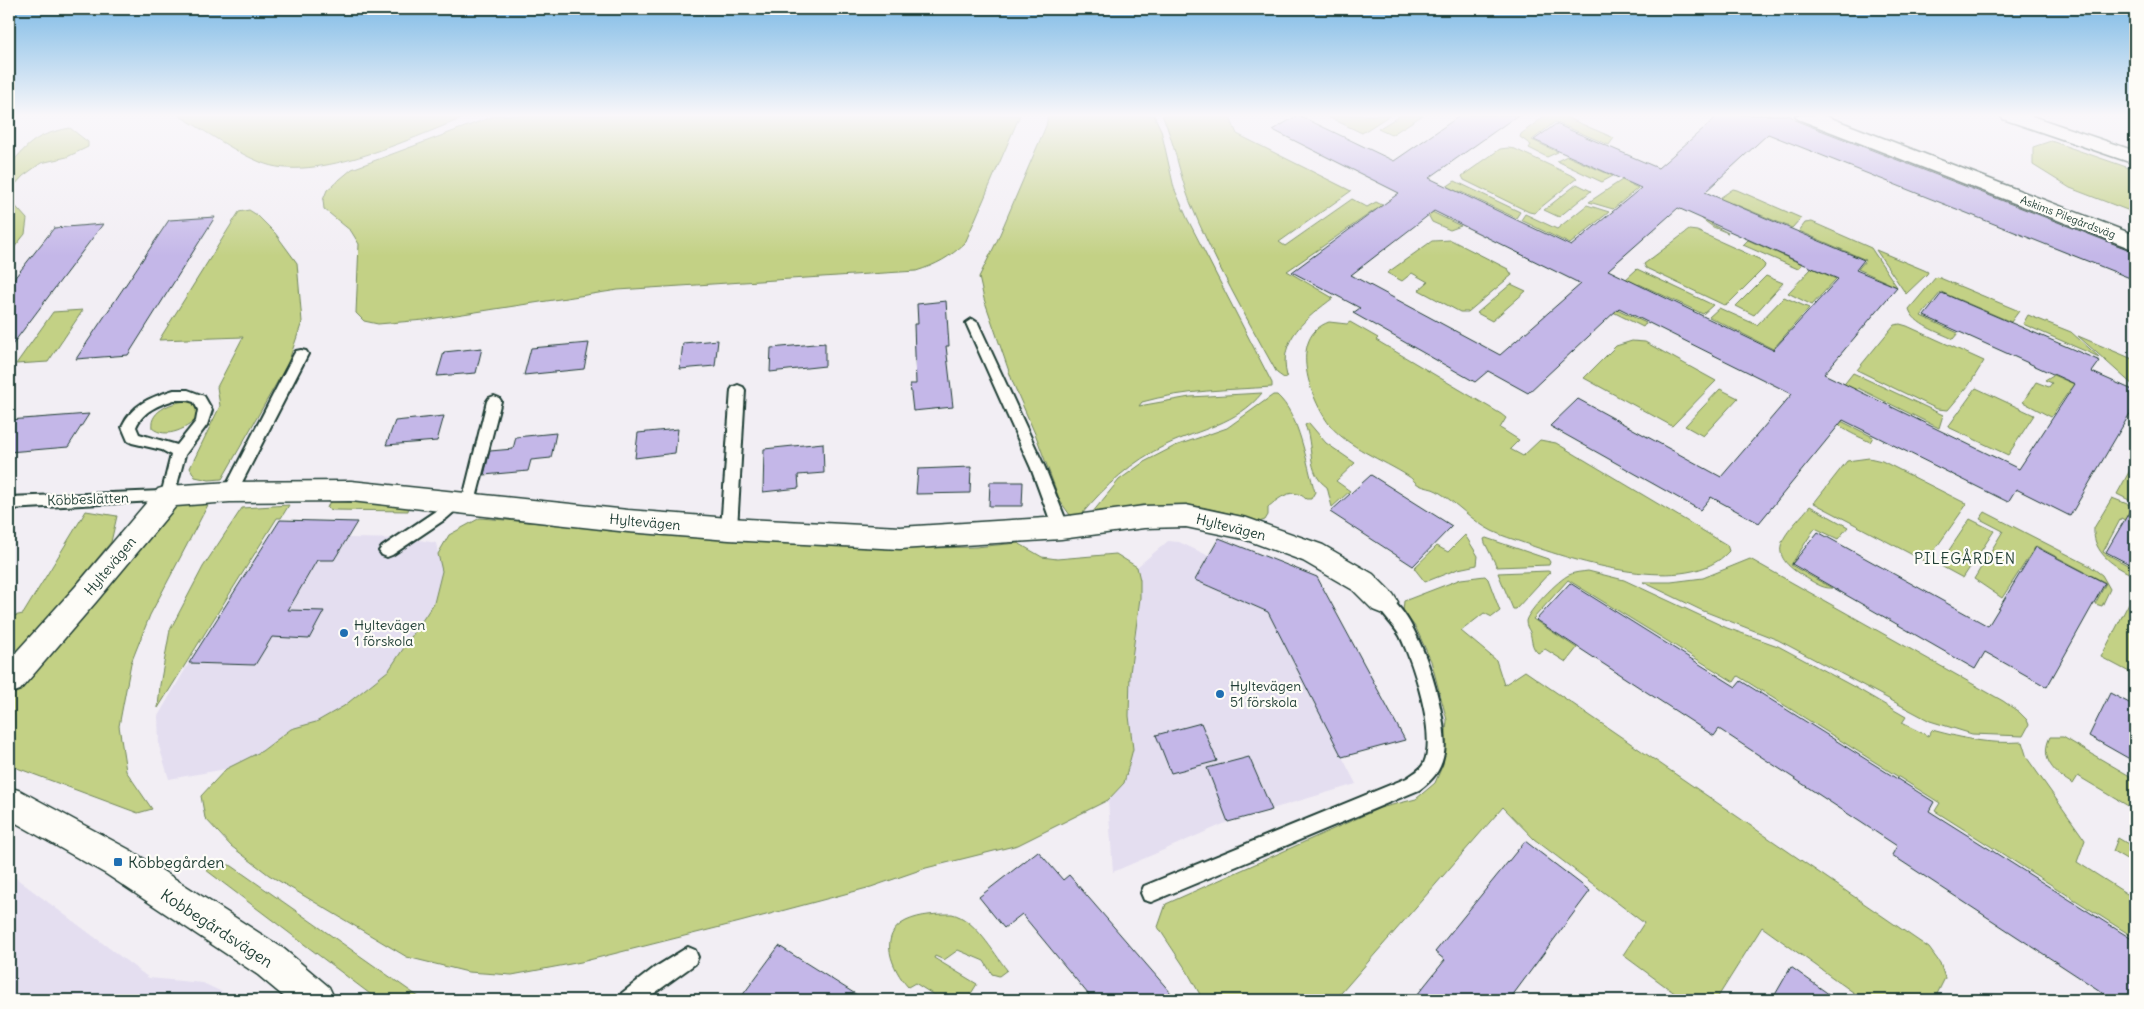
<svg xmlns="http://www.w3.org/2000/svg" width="2144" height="1009" font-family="Delius,sans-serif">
	<rect width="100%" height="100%" fill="#f2eef4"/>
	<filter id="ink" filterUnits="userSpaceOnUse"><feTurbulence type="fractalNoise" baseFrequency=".02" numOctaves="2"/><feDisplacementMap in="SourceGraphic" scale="10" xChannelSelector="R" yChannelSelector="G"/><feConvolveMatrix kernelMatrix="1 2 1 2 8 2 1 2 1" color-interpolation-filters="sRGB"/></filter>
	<g filter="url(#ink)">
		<g fill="#e4def0">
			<path d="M348,538L414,539L436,543L442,571L434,603L389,670L344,706L316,722L291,729L262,751L226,769L169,779L159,746L158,716L189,663L255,665L317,560H334Z"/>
			<path d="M1168,541L1179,542L1209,556L1195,580L1268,612L1356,784L1228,822L1113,872L1108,800L1124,783L1133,749L1129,716L1130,673L1140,598V580L1137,567Z"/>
			<path d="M9,873L149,978L203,983L239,1000H9Z"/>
		</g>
		<g fill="#c3d185" stroke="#71875c">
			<path d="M178,115H471C418,135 314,186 260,162C233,151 204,130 178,115Z"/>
			<path d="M497,115H1020L965,243C950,257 936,265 916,271L618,290L424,320L378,324L364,321L356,313L359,244L351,231L324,209L323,200L327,190L352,169Z"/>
			<path d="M1048,115H1154L1161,130L1174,188L1187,218L1272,383V387C1228,390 1184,390 1142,402L1139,406L1190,397L1262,393C1237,424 1200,429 1166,445C1132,461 1105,486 1081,515L1076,517L1070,515L1060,501L1036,436L1013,383L984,299L979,277L997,241L1046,126Z"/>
			<path d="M1162,115H1229L1237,134L1351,191L1279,242L1285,246L1352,199L1367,207L1376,202L1396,212L1390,217L1375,210L1287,271L1333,298C1308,317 1277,339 1287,376L1284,378L1277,373C1246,317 1214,261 1190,202C1179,174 1175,143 1162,115Z"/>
			<path d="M1324,115H1390L1362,133Z"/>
			<path d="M1401,115H1423L1391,135L1378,129Z"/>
			<path d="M1546,115H1561L1614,138L1609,145L1555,122L1532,140L1558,152L1547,157L1529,148L1531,145L1520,137L1521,134Z"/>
			<path d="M70,128L88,142V147L67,157L41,163L23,176L12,188L10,200L27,219L25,234L9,254V166C31,141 35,135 70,128Z"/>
			<path d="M2051,141L2135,170V213L2070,188L2033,165V147Z"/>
			<path d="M1508,148L1515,149L1577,178L1534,213L1529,212L1464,180L1462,176L1500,149Z"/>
			<path d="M1567,156L1613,176L1602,182L1557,161Z"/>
			<path d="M1622,180L1638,188L1613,209L1589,202Z"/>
			<path d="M1455,181L1520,212L1516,218L1459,191L1432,212L1461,226L1450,230L1432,222L1424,207L1437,193Z"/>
			<path d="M1577,184L1591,191L1559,217L1544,210Z"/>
			<path d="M1733,189L1737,190L1801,218L1792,228L1732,203L1711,224L1728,233L1713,227L1702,219L1701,215L1708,206Z"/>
			<path d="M1587,205L1609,212L1570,244L1521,220L1525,214L1557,229Z"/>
			<path d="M249,210L257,215L275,233L297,263L302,322L288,363L222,479L209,480L195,477L190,468L220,406L217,387L243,337L159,340L239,212Z"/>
			<path d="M1812,222L1871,248L1897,287L1858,269L1866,260L1799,231L1805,223Z"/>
			<path d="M1689,230L1697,231L1759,259L1765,265L1764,268L1728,304L1724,305L1646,268L1644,264Z"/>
			<path d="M1451,240L1508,269L1512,275L1468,312H1460L1419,290L1428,282L1412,273L1402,281L1387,273L1432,241Z"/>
			<path d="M1748,240L1802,264L1798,269L1743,245Z"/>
			<path d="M1876,250L1924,270L1928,272L1927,274L1906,294Z"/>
			<path d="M1812,268L1836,279L1812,305L1788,293Z"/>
			<path d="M1637,269L1713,305L1703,314L1639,284L1615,308L1646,323L1643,327L1613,312L1611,293Z"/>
			<path d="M1766,276L1783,283L1754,315L1736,306Z"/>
			<path d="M1936,277L1940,278L2019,311L2011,322L1941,292L1921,316L1958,333L1953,339C1939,332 1914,325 1909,309Z"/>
			<path d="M1511,284L1526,291L1492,321L1477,313Z"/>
			<path d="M1784,297L1809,308L1773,349L1709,317L1719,308L1757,325Z"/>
			<path d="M83,310L48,362L16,364L53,312Z"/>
			<path d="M2028,315L2071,332L2099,357L2023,324Z"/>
			<path d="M1329,322L1347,324L1350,322L1378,338L1376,340L1501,414L1506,418L1500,428L1519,440L1510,449L1523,456L1540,440L1556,443L1727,545L1729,551C1688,598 1574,561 1524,543C1513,539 1502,536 1492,531C1472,521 1457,503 1437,491C1432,488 1425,488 1419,485C1415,483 1412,478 1408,476C1383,460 1347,447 1329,424C1311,400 1287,337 1329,322Z"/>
			<path d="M1900,324L1907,326L1984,361L1969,385L1948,410L1937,409L1857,370L1894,325Z"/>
			<path d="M2078,336L2135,360V387Z"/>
			<path d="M1632,341L1645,342L1716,381L1672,426L1584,378L1616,346Z"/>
			<path d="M1853,373L1943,415L1939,428L1858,388L1835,418L1873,437L1870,442C1845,430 1841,431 1827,406Z"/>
			<path d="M2053,375L2074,384L2051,417L2023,402L2036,382L2049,387L2052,383L2045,380Z"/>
			<path d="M1976,388L2034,415L2008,455L1948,427Z"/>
			<path d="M1720,389L1738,398L1703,436L1685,426Z"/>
			<path d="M1273,395H1277C1300,415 1306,463 1315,492L1311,499H1306C1293,486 1279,498 1268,507V515L1265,520L1259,522C1238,517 1217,509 1196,506C1160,501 1127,510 1092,513L1119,480L1144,462L1175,446L1227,428Z"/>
			<path d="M189,401L200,406L199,416C189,428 166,440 152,428C149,410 175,401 189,401Z"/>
			<path d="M1309,423L1326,443L1355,463L1336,481L1350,491L1332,507L1327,487C1306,473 1314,445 1305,425Z"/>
			<path d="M1869,458L1882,461L1967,504L1926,562L1814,503L1847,461Z"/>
			<path d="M2135,461V503L2117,494Z"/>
			<path d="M2112,498L2135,507V525L2121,518L2103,552L2135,569V576C2115,567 2092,553 2094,528Z"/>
			<path d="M210,501L150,615L131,663L119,726L126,771L152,809L138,813L9,765V698L13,691L173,507L190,502Z"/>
			<path d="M330,501L402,504L409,506L408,511L333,510L327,508Z"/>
			<path d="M289,505L281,518H277L158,708L160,685L170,630L203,567L242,508Z"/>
			<path d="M1810,506L1848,527L1838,539L1815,528L1791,565L1832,588C1822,589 1812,581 1803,576C1761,551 1787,534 1810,506Z"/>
			<path d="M86,511L117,516L111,542L35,634L9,659V617L23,614Z"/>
			<path d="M1985,512L2090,566L2102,575L2110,589L2102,606L2095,604L2106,583L2036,546L2002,598L1974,579L2003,531L1980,519Z"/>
			<path d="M480,518L750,540L890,549L976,547L1018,543L1042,557L1057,559L1116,554L1137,567L1140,580V598L1130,673L1129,716L1133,749L1124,783L1108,800L1018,845L926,868L871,887L740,922L581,962L512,975L468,972L407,957L269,875L231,846L205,818L201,796L226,769L262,751L291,729L316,722L344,706L389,670L434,603L442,571L438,554L449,535Z"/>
			<path d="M1970,519L1994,531L1963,578L1939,565Z"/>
			<path d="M1465,535L1478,556L1477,565L1458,569L1425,582L1414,568L1437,546L1448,552Z"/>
			<path d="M1486,538L1548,559L1550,562L1549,565L1497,567L1485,543L1484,539Z"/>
			<path d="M1750,559L2003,701L2019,712L2027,720L2029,725L2023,736L1972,734L1930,721L1778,640L1701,610L1643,582H1671L1703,578Z"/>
			<path d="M1548,571L1550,572L1516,609H1513L1498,573Z"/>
			<path d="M1588,571L1624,580L1727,628L1778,646L1858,689L1906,717L1902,723L1928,736L1932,730C1966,739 1986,744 2022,742L2027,758L2085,840L2077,862L2135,899V938L1935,811L1940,803L1738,676L1734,682L1568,580L1533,619L1577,648L1566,662L1545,649L1538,653C1531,647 1532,639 1530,632C1528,628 1526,626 1526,621C1528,611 1559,579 1569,575C1574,572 1582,572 1588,571Z"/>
			<path d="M1485,576L1488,579L1500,611L1492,617L1484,613L1461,631L1496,660L1504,685L1525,671L1929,948L1940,963L1945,978L1934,1000H1864L1762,927L1716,1000H1684L1623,955L1644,923L1534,839L1503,807L1335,1000H1203L1187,971L1158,927L1166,904L1380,808L1416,799L1435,783L1443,764L1447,720L1431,661L1416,628L1403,611L1404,601L1461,579Z"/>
			<path d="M2135,600V675L2101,657L2129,603Z"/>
			<path d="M2050,737H2063L2135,779V810L2078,776L2073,784C2055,774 2039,759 2050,737Z"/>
			<path d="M2118,838L2135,848V864L2113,851Z"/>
			<path d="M224,863L232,866L423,1000H378L206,870Z"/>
			<path d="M952,914C975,919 993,952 1007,970L999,976L992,974L984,961L958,950L944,960L935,956L934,958L977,984L967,1000H942L915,983L908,987C892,969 877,935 906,921C921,914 937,914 952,914Z"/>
		</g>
		<g fill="#c4b7e8" stroke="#1f3d34" fill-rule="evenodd">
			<path d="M1298,115L1394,161L1461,115H1518L1429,178L1571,246L1641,188L1534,140L1556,124L1658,168L1719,115H1789L1797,121L2135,252V280L1768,134L1705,192L1864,260L1856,270L1897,287L1824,374L2019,469L2075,384L1924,316L1942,293L2100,361L2092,372L2135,391V405L2070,516L2016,489L2008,502L1843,420L1759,523L1711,497L1700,510L1550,426L1578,399L1721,477L1792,394L1619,308L1528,393L1488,371L1475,382L1353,313L1360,308L1292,272L1399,193L1273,130ZM1678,208L1803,264L1838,279L1773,350L1608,270ZM1434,211L1462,225L1581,284L1500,355L1351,275Z"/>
			<path d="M215,217L128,355L76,359L169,220Z"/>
			<path d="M103,224L9,349V285L54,228Z"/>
			<path d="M946,301L949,346H946L953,407L913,411L910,384H916L914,324H918L917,304Z"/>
			<path d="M718,340L715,366L680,369L683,343Z"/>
			<path d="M589,343L584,369L524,375L531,348Z"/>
			<path d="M825,343V366L770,372L771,348Z"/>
			<path d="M482,348L476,373L437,376L444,352Z"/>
			<path d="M89,414L68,447L9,452V420Z"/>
			<path d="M444,416L437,441L386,445L395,421Z"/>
			<path d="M678,429L675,453L635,458L638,433Z"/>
			<path d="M556,433L551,458L531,460L528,471L484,475L490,451L513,449L516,437Z"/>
			<path d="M823,443L824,473L798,475L799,488L763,492L764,449Z"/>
			<path d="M971,467L970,493L916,494L918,469Z"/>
			<path d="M1371,475L1452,526L1413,566L1330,512Z"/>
			<path d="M990,482H1023L1022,506H989Z"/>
			<path d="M2135,502V567L2106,552Z"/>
			<path d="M280,520L357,522L334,560H317L288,610L324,611L309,639L272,637L255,665L189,663Z"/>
			<path d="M1818,532L1988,626L2036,547L2105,583L2047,687L1985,652L1975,669L1792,564Z"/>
			<path d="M1219,538L1317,577L1405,740L1342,757L1268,612L1195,580Z"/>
			<path d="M1570,583L1736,687L1741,681L1934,802L1929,811L2135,941V1000H2114L1892,855L1897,846L1719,729L1714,736L1536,620Z"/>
			<path d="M2110,693L2135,706V762L2089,736Z"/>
			<path d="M1201,723L1217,761L1171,773L1156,735Z"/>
			<path d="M1249,757L1272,810L1228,822L1207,768Z"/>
			<path d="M1525,841L1590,891L1509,1000H1413L1445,960L1435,952Z"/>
			<path d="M1038,851L1063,880L1069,875L1177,1000H1093L1022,914L1004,928L979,897Z"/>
			<path d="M779,946L865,1000H739Z"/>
			<path d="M1791,967L1837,1000H1772Z"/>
		</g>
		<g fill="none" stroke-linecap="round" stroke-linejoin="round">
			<defs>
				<g id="service">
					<path d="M972,319L978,323L1045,468L1069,528L1066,532L1061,534L1056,532L1053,528L1031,468L966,323Z"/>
					<path d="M301,350L306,351L308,354L237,492L235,496L230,498L225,496L223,492L294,354L296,351Z"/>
					<path d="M738,385L743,387L745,390L737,529L734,533L729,535L724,533L721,529L731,390L733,387Z"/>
					<path d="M174,390H188L204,396L212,410L207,425L185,455L173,500L9,509V497L162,491L171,455L162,450L132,443L128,441L122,427C132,404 151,397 174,390ZM174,400H187L194,402L198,410L196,421L177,445L139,434L136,427C143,411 158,405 174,400Z"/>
					<path d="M494,396L499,398L501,401L474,506L469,508L463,504L447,518L392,555L387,557L382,555L379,551L382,547L437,510L452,497L457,495L463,498L487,401L489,398Z"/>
					<path d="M1383,595C1418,607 1450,720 1444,753C1441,770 1433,780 1419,790L1151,902L1144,900L1141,893L1144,886L1407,778C1412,774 1421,770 1424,763C1437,734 1413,663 1400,636C1393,624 1381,614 1375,602L1377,597Z"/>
					<path d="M688,947L695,950L698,957L695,964L645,1000H619L622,993L654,968Z"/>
				</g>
				<g id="minor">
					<path d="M1795,115H1823L2135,235V250L1798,119Z"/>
					<path d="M351,481L628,510L729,518L900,527L1061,517L1144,506L1186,505L1247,518L1323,545L1373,574L1393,594L1398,602L1393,610L1383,614L1373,610L1353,590L1303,561L1244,539L1186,527L1144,528L1061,539L900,549L729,540L628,532L351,501L230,502L176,506L96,602L20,690L9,694V660L76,586L158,489L168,486L230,482Z"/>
				</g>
				<path id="tertiary" d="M9,787L21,791L130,850L284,949L329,987L335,1000H288L258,975L106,874L9,819Z"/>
				<path id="primary" d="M2000,115H2029L2135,151V164L2003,119Z"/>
			</defs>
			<use href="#service" stroke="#1f3d34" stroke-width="4"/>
			<use href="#minor" stroke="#1f3d34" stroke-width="3"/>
			<use href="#tertiary" stroke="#1f3d34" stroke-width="3"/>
			<use href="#primary" stroke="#1f3d34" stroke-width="3"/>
			<use href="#service" fill="#fdfcf7" fill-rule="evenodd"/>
			<use href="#minor" fill="#fdfcf7" fill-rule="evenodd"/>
			<use href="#tertiary" fill="#fdfcf7" fill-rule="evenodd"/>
			<use href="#primary" fill="#fdfcf7" fill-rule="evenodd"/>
		</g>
	</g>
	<linearGradient id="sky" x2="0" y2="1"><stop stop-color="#7fbbe6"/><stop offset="0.45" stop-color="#f9f7fa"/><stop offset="1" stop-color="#f9f7fa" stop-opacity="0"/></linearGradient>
	<rect width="2144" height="256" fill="url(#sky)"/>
	<g fill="#1f6fb2" stroke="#fdfcf7" stroke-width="2">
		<circle cx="344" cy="633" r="5"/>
		<circle cx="1220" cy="694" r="5"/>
		<rect x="113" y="857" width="10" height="10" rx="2.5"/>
	</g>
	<g text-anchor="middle" stroke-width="4.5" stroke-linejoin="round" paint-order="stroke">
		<g font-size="11" fill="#1f3d34" stroke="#fdfcf7">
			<text transform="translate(2068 217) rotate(21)" y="4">Askims Pilegårdsväg</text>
		</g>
		<g font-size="14" fill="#1f3d34" stroke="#fdfcf7">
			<text transform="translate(88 499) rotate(-2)" y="5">Kobbeslätten</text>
			<text transform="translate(645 522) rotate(5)" y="5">Hyltevägen</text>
			<text transform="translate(1231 527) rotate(14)" y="5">Hyltevägen</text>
			<text transform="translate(110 566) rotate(-50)" y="5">Hyltevägen</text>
		</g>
		<g font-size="14" fill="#1f3d34" stroke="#fdfcf7" text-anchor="start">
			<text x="354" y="630">Hyltevägen<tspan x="354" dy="16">1 förskola</tspan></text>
			<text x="1230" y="691">Hyltevägen<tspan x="1230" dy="16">51 förskola</tspan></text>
		</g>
		<g font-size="15" letter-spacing="1" fill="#1f3d34" stroke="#fdfcf7">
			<text x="1965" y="564">PILEGÅRDEN</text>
		</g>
		<g font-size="16" fill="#1f3d34" stroke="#fdfcf7" text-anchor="start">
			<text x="128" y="868">Kobbegården</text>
		</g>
		<g font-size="16" fill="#1f3d34" stroke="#fdfcf7">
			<text transform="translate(217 928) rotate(33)" y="6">Kobbegårdsvägen</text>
		</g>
	</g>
	<rect width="2144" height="1009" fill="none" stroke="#fdfcf7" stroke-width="30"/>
	<rect x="15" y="15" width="2114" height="979" fill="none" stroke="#1f3d34" stroke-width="2" filter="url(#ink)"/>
</svg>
